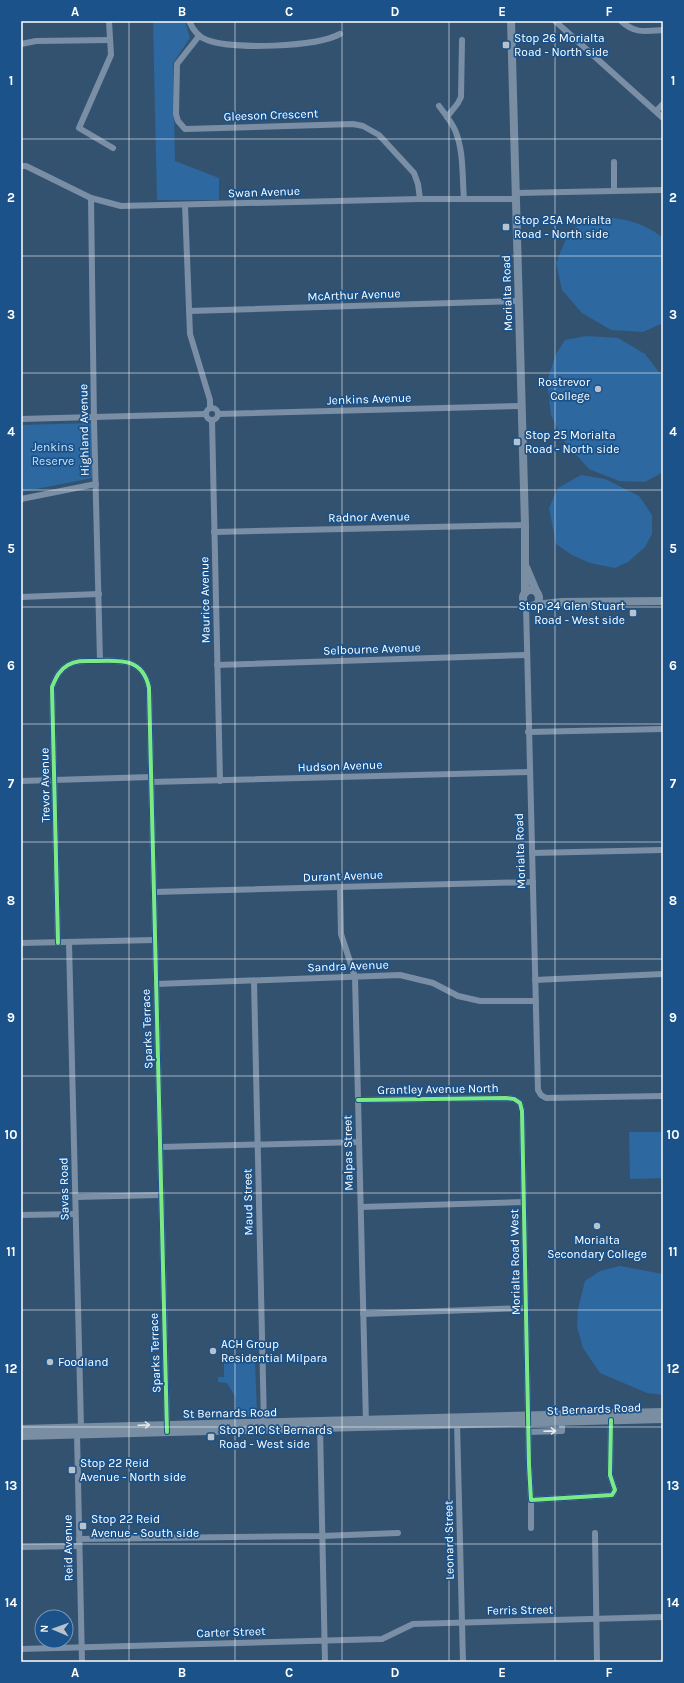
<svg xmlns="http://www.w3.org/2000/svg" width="684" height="1683" font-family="Karla,sans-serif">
	<rect width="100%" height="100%" fill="#335270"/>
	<g fill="#2d68a0">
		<path d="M153,21H185L190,38L173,63L175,161L219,178V200H157Z"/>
		<path d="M605,217C627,219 646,224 663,238V323L643,332L611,330L582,313L562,290L556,263L568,234L581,223Z"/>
		<path d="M586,336L618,338L645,354L663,377V472L645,482L619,481L589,469L563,440L551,415L547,381L556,354L565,340Z"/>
		<path d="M91,423L92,478L21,492V425Z"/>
		<path d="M581,475L605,479L639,496L652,515V534L645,547L628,562L615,568L590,563L572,555L556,544L549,508L558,488Z"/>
		<path d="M629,1132H663V1178L630,1179Z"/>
		<path d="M620,1266L663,1274V1395L647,1393L600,1373L583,1348L577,1327L578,1309L585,1281L600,1271Z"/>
		<path d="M255,1360L257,1415L256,1416L236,1417V1398L227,1383L218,1382V1377H224V1361Z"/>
	</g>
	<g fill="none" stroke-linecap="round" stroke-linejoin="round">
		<g stroke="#7a8fa5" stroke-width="6">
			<path d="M109,21L111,55L79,128L113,148"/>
			<path d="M189,21C193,30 198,37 207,40C233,50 316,47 340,34"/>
			<path d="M555,21L663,118"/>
			<path d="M621,21C635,34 645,31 663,30"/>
			<path d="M199,36L177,64L176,114L178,121L185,129L353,124L363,126L379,135L414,173L418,184L420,199"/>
			<path d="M21,44L36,41L110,40"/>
			<path d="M439,106C445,114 451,121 455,130C464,151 462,176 464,199"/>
			<path d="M656,111L663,104"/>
			<path d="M447,117L458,103L461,97L462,40"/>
			<path d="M614,162V191"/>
			<path d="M21,166H26L91,198L121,206L420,199H516"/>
			<path d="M516,193L663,190"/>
			<path d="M91,198L94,421L100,661"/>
			<path d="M185,205L190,334L210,400V408"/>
			<path d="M189,311L519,301"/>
			<circle cx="212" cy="414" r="6"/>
			<path d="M218,414L522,406"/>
			<path d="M21,419L205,414"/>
			<path d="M212,420L220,781"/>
			<path d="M21,499L96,484"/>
			<path d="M214,532L525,525"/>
			<path d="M21,597L99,594"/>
			<path d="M526,605L538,1090L541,1095L546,1098L663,1096"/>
			<path d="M217,665L526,655"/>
			<path d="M528,732L663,729"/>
			<path d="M21,781L151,777"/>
			<path d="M151,782L530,772"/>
			<path d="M532,853L663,850"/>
			<path d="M340,887L341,934L355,977L366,1423"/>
			<path d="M154,892L533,882"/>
			<path d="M21,943L155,940"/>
			<path d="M58,943L52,687C56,678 59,670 68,665C77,660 86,661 95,661C120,660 143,658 149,688L167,1428"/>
			<path d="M69,943L81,1427L77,1434L82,1662"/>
			<path d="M535,980L663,974"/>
			<path d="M254,981L264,1425"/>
			<path d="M156,984L400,975L433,983L458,996L480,1001H536"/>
			<path d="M358,1100L506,1098L514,1099L520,1103L522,1111L529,1465L531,1500L612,1495L615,1490L610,1475L611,1420"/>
			<path d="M160,1147L359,1142"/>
			<path d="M76,1197L160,1195"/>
			<path d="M361,1207L523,1202"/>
			<path d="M21,1215L75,1214"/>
			<path d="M363,1314L526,1308"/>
			<path d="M457,1422L463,1662"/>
			<path d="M320,1426L325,1662"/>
			<path d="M528,1432L562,1431V1421"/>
			<path d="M531,1500V1528"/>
			<path d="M595,1533L597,1662"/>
			<path d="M79,1539L322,1536L398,1533"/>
			<path d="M21,1547L79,1546"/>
			<path d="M21,1649L382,1639L413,1624L663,1617"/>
		</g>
		<g stroke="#798ea3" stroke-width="8">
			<path d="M511,21L525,525V593"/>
			<path d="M526,567L537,593"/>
			<circle cx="531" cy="598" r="8"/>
			<path d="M535,605L562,602L663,601"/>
			<path d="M21,1429L663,1412"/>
			<path d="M21,1436L663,1419"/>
		</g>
		<defs>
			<g id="cycleway">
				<path d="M58,943L52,687C56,678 59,670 68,665C77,660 86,661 95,661C120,660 143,658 149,688L167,1432"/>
				<path d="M358,1100L506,1098L514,1099L520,1103L522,1111L529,1465L531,1500L612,1495L615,1490L610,1475L611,1420"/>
			</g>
		</defs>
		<use href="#cycleway" stroke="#1a5289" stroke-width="6"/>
		<use href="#cycleway" stroke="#7ce984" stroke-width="4"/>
	</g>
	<defs><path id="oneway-shaft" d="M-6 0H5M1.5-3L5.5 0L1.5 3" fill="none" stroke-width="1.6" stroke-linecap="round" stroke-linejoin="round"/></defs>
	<use stroke="#dee3e8" href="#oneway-shaft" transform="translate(144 1425) rotate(-2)"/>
	<use stroke="#e4e9ed" href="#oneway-shaft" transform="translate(550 1431) rotate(-2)"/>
	<path fill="none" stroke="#fff" stroke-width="1" stroke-opacity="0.55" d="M129,21V1662M235,21V1662M342,21V1662M449,21V1662M555,21V1662M21,139H663M21,256H663M21,373H663M21,490H663M21,607H663M21,724H663M21,842H663M21,959H663M21,1076H663M21,1193H663M21,1310H663M21,1427H663M21,1544H663"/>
	<g fill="#b8c2cd" stroke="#1a5289" stroke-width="1.5">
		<rect x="502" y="41" width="8" height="8" rx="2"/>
		<rect x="502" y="223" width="8" height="8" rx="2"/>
		<circle cx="598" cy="389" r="4"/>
		<rect x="513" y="438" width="8" height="8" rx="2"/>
		<rect x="629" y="609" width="8" height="8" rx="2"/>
		<circle cx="597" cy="1226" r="4"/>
		<circle cx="213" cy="1351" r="4"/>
		<circle cx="50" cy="1362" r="4"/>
		<rect x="207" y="1433" width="8" height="8" rx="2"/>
		<rect x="68" y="1466" width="8" height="8" rx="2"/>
		<rect x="79" y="1522" width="8" height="8" rx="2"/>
	</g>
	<g text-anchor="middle" stroke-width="3.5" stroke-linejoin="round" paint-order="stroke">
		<g font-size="12" fill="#fff" stroke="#1a5289" text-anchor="start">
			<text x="514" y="42">Stop 26 Morialta<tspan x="514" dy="14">Road - North side</tspan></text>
			<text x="514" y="224">Stop 25A Morialta<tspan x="514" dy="14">Road - North side</tspan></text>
			<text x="590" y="386" text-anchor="end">Rostrevor<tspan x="590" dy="14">College</tspan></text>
			<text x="525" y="439">Stop 25 Morialta<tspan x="525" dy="14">Road - North side</tspan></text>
			<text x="625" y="610" text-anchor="end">Stop 24 Glen Stuart<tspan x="625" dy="14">Road - West side</tspan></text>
			<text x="597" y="1244" text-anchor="middle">Morialta<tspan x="597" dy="14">Secondary College</tspan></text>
			<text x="221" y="1348">ACH Group<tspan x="221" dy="14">Residential Milpara</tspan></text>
			<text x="58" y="1366">Foodland</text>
			<text x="219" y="1434">Stop 21C St Bernards<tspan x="219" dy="14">Road - West side</tspan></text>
			<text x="80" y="1467">Stop 22 Reid<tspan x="80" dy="14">Avenue - North side</tspan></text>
			<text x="91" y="1523">Stop 22 Reid<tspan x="91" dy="14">Avenue - South side</tspan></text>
		</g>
		<g font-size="12" fill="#fff" stroke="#1a5289">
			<text transform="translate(271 115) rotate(-2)" y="4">Gleeson Crescent</text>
			<text transform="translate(264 192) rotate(-2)" y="4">Swan Avenue</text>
			<text transform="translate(507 293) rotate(-92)" y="4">Morialta Road</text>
			<text transform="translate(354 295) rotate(-2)" y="4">McArthur Avenue</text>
			<text transform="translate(369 399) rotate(-2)" y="4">Jenkins Avenue</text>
			<text transform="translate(84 430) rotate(-91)" y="4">Highland Avenue</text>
			<text transform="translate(369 517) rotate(-1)" y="4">Radnor Avenue</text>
			<text transform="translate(205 600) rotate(-91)" y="4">Maurice Avenue</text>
			<text transform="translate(372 649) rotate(-2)" y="4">Selbourne Avenue</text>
			<text transform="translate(340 766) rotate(-2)" y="4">Hudson Avenue</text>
			<text transform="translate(45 785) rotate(-91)" y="4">Trevor Avenue</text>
			<text transform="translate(520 851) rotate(-92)" y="4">Morialta Road</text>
			<text transform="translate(343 876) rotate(-2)" y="4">Durant Avenue</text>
			<text transform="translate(348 966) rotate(-2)" y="4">Sandra Avenue</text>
			<text transform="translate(147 1029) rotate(-92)" y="4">Sparks Terrace</text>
			<text transform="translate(438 1089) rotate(-1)" y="4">Grantley Avenue North</text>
			<text transform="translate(348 1153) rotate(-91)" y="4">Malpas Street</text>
			<text transform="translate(64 1189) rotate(-91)" y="4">Savas Road</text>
			<text transform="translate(248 1202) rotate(-91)" y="4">Maud Street</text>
			<text transform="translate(515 1262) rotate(-91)" y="4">Morialta Road West</text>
			<text transform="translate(155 1353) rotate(-92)" y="4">Sparks Terrace</text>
			<text transform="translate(594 1409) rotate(-2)" y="4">St Bernards Road</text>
			<text transform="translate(230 1413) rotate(-1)" y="4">St Bernards Road</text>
			<text transform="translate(449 1540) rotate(-91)" y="4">Leonard Street</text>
			<text transform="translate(68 1548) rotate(-91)" y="4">Reid Avenue</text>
			<text transform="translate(520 1610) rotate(-1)" y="4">Ferris Street</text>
			<text transform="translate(231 1632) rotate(-2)" y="4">Carter Street</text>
		</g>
		<g font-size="12" fill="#c8e2f9" stroke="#1a5289">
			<text x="53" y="451">Jenkins<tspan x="53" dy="14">Reserve</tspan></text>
		</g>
	</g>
	<rect width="684" height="1683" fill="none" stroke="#1a5289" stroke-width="44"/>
	<g transform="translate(54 1629) rotate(272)"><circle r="19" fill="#1a5289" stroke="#7697b8"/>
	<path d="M0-3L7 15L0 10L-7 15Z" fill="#b8c2cd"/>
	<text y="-6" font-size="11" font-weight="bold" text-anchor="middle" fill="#ffffff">N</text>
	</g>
	<rect x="22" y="22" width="640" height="1639" fill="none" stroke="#fff" stroke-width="1.5"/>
	<g font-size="13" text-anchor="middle" font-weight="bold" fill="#fff">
		<text x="75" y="16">A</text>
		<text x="182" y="16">B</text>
		<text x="289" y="16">C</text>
		<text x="395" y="16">D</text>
		<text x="502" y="16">E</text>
		<text x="609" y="16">F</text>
		<text x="11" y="85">1</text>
		<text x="673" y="85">1</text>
		<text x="11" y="202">2</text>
		<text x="673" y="202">2</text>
		<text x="11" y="319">3</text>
		<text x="673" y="319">3</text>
		<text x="11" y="436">4</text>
		<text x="673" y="436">4</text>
		<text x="11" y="553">5</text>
		<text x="673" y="553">5</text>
		<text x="11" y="670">6</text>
		<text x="673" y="670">6</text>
		<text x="11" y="788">7</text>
		<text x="673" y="788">7</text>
		<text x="11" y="905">8</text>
		<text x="673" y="905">8</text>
		<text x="11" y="1022">9</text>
		<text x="673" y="1022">9</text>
		<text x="11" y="1139">10</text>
		<text x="673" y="1139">10</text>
		<text x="11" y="1256">11</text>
		<text x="673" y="1256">11</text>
		<text x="11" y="1373">12</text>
		<text x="673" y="1373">12</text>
		<text x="11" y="1490">13</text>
		<text x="673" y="1490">13</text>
		<text x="11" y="1607">14</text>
		<text x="673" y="1607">14</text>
		<text x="75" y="1677">A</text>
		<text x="182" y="1677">B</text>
		<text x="289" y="1677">C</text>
		<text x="395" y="1677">D</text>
		<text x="502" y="1677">E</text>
		<text x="609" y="1677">F</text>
	</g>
</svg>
